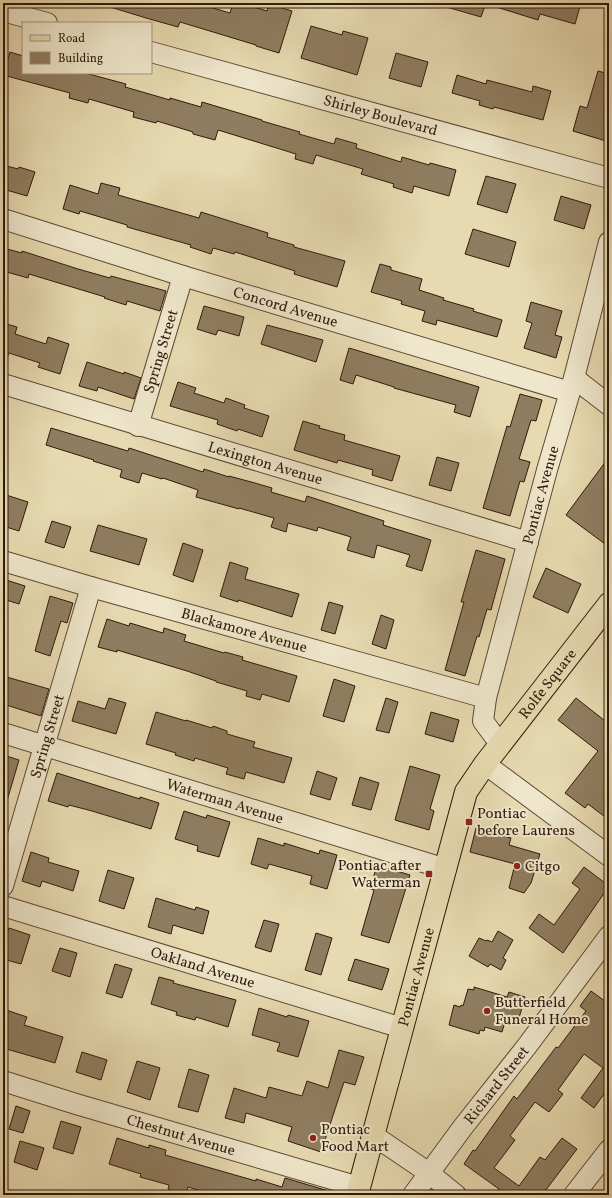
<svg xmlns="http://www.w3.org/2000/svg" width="612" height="1198" font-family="Vollkorn,serif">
	<rect width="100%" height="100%" fill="#e7dab0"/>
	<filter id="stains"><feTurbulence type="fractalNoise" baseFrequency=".005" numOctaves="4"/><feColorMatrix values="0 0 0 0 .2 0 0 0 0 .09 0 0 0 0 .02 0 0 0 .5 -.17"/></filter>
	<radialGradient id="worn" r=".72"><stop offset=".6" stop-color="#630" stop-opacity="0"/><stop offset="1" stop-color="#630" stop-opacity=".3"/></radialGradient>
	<g fill="#907d61" stroke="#31190b">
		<path d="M107,3H196L230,13L233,3H241L267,11L269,4L292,11L279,53L256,46V45L180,22L178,27L146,18L107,6Z"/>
		<path d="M444,3H486L481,17L443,6Z"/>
		<path d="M493,3H581L575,24L540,14L538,20L493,6Z"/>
		<path d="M311,26L342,35L343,31L368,38L357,75L301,58Z"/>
		<path d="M10,52L23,56V73H85L126,84L125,87L170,100V98L201,107L202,102L262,120V121L300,132L299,134L334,144L336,138L357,144L356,148L401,162L402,157L429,165L430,163L456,170L449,196L414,186L412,193L393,187L394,184L361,174L363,169L316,155L313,164L295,159L296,154L218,130L215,140L193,134V132L157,121L156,123L133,117L134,112L89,99L88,103L69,98L70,93L3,75Z"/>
		<path d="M396,53L428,62L421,87L389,78Z"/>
		<path d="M598,71L609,74V130L606,141L573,131L580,106L587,108Z"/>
		<path d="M457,75L486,84L487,80L532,92L533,86L551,91L543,120L494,107L493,109L479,105L480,101L452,93Z"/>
		<path d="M3,165L18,169L19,167L35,172L27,196L3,189Z"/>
		<path d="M486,176L516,184L507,213L477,204Z"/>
		<path d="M101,183L120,188L118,195L199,218L201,212L268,233L267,237L294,245V247L345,261L337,287L294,274L295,271L235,252L234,254L213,248L211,254L190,247L191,245L127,227V225L80,211L79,214L63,209L70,185L98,194Z"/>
		<path d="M561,196L591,205L584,229L554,220Z"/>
		<path d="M473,229L516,242L509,267L465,254Z"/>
		<path d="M3,248L22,253V251L78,269L110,278L111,276L166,291L160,311L127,301L126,305L104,298L105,297L29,274L28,278L3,271Z"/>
		<path d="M380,264L391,267V270L422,279L419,290L444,298L443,300L474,309L473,311L502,320L497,337L437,320L436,325L422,321L425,311L401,304L402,301L371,292Z"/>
		<path d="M531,302L562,311L555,335L562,337L556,358L524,348L532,323L526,321Z"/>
		<path d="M204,306L244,317L239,336L218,330L216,335L197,329Z"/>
		<path d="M3,323L17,327L15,334L46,344L48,337L69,344L60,374L38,367L40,363L9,353L5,363H3Z"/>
		<path d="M267,325L323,340L316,362L261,344Z"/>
		<path d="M349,348L479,387L470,417L454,412L456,405L394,388V387L356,375L353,384L340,380Z"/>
		<path d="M87,362L124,374V372L141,378L134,399L98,387L97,391L79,386Z"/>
		<path d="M178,382L196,388L194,393L224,403L226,398L245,405L244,408L269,416L262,437L238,429L237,431L217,424L218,420L170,406Z"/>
		<path d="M520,394L542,400L536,421L531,420L519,459L530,462L524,482L520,481L510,516L483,508L507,426L510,427Z"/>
		<path d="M303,421L320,426L319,428L345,435L344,440L400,456L392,481L372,475L373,470L338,460L337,463L294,450Z"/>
		<path d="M51,428L128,451L129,448L203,472L204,469L229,477V476L255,483L272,488L271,492L305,502L307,496L384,521L383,525L431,540L422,571L406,566L410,555L377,545L374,558L347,550L351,537L318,527L317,531L288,523L286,532L271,527L274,518L239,508V509L196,497L198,490L163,478L162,479L142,473L139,483L120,477L122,470L93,461L94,460L46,445Z"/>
		<path d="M437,457L459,463L451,491L429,485Z"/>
		<path d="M609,457V547L566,515Z"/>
		<path d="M3,494L28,502L19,531L3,526Z"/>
		<path d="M52,521L71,527L64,548L45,542Z"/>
		<path d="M98,525L147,539L139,565L90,551Z"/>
		<path d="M183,543L203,550L193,582L173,575Z"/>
		<path d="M476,550L505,559L491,610L487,609L479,637L477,636L465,676L445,670L464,602H461Z"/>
		<path d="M230,562L248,568L245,579L299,594L292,617L238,600V602L220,596Z"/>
		<path d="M546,568L581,584L568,613L533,597Z"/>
		<path d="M3,579L25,586L19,604L3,599Z"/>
		<path d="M50,596L73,603L67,623L61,621L50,656L35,651Z"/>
		<path d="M329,602L343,606L335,634L321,630Z"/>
		<path d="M381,615L394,620L386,649L372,644Z"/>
		<path d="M107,619L129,626L130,623L163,633L164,628L186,635L184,641L224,653L225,652L243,657L242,660L297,676L289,702L262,694L260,700L246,696L247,691L216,682V681L187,671L117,650V652L98,647Z"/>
		<path d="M3,676L49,689L41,716L3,704Z"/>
		<path d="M334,679L355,686L344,722L323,716Z"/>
		<path d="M109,698L126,703L116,734L72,721L78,701L105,709Z"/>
		<path d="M386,698L398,702L389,733L376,730Z"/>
		<path d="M576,698L609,724V820L588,804L585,808L565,793L598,751L558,720Z"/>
		<path d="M156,712L186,721V720L212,728L213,726L227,731V734L255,742L253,747L292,758L284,783L246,772L244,779L226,774L228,768L195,758L194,761L175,755L176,753L146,744Z"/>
		<path d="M431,712L459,720L453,742L425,734Z"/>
		<path d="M3,755L19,760L6,804H3Z"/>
		<path d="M410,766L440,775L430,809L434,811L429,830L395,820Z"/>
		<path d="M317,771L337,778L330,800L310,794Z"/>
		<path d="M57,773L111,790L140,799V797L159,803L151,829L92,811L69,805L68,807L48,801Z"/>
		<path d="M360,777L379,783L371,810L352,805Z"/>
		<path d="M184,811L206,818L207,815L230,822L219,857L197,851L198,846L175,839Z"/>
		<path d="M476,828L511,838L509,845L540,854L531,883L524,893L509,888L515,864L470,852Z"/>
		<path d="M258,838L284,846V843L319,854L320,850L337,855L327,889L310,884L312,876L269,864L267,869L251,864Z"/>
		<path d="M31,852L49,858L48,862L79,871L73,891L42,881L40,887L22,881Z"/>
		<path d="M377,865L410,875L389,943L361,935L374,890L370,889Z"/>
		<path d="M584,867L609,886L563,953L529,928L539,914L554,925L580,889L572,883Z"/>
		<path d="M108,870L134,878L124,909L99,901Z"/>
		<path d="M156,898L195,910L196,907L209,911L203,934L173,925L171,934L148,927Z"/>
		<path d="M264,920L279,924L271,952L255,947Z"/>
		<path d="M9,928L30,935L21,964L3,959V947Z"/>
		<path d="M498,931L513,940L503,958L506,960L501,970L490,964L488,967L469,956L479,938L486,941L487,940L492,942Z"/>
		<path d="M316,933L332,938L321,975L305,970Z"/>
		<path d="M60,948L77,953L70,977L52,971Z"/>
		<path d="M355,959L389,969L382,990L348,980Z"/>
		<path d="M115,964L132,969L122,998L106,993Z"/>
		<path d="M159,977L174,981L173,983L236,1000L228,1027L196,1017L195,1020L176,1015L177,1012L151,1004Z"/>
		<path d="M474,987L507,997L509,992L525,997L519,1018L516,1017L515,1021L506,1019L502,1032L485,1027L484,1031L480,1030L479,1034L449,1025L454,1005L460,1007L461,1005L463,1006L468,989L474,990Z"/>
		<path d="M591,991L609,1004V1087L594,1108L581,1098L603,1068L584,1054L558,1090L563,1094L549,1112L535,1102L510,1136L515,1140L494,1168L519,1186L540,1157L545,1160L562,1138L577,1149L542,1195H495L499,1189L464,1164L473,1150L475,1151L514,1096L517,1099L556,1047L558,1048L586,1011L580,1006Z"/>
		<path d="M259,1008L287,1017L288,1015L309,1021L298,1057L277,1051L280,1043L252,1035Z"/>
		<path d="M3,1009L27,1017L24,1025L63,1037L55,1063L3,1048Z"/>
		<path d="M339,1050L364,1057L355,1085L344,1082L321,1152L288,1141L292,1127L246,1113L244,1123L225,1118L234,1088L266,1098L269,1087L302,1096L307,1081L328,1088Z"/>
		<path d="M82,1052L107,1060L101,1080L76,1072Z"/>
		<path d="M137,1061L160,1068L150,1100L127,1092Z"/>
		<path d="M189,1069L209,1075L198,1112L178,1107Z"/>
		<path d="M16,1106L30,1111L23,1133L9,1129Z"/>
		<path d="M61,1121L81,1127L73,1154L53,1148Z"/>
		<path d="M117,1138L149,1148V1145L166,1150L165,1155L256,1181V1179L282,1187L285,1178L332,1192V1195H214L188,1187L186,1195L168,1189L169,1185L140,1177L141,1174L109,1164Z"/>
		<path d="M20,1141L44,1148L37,1170L14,1162Z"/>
	</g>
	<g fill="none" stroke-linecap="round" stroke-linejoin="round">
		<defs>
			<g id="minor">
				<path d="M3,11L47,23"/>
				<path id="s1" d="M151,52L609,178"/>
				<path id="s2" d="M3,219L183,276L570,392"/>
				<path d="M574,378L609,405"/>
				<path id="s3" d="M3,384C178,438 354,488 528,542"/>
				<path id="s4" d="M138,426L183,276"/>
				<path id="s5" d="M3,561L91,587L486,698"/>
				<path id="s6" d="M3,733L446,869"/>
				<path id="s7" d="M500,744L483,721L486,698L547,470L574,378L609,242"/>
				<path d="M485,764L609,856"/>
				<path id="s8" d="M3,886L91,587"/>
				<path id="s9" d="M3,906L402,1028"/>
				<path id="s10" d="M3,1081L76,1104L359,1187"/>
				<path d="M373,1135L429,1173L456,1195"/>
				<path id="s11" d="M413,1195L463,1127L527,1046L609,936"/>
				<path d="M574,1195L609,1150"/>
			</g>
			<g id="major">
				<path id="s12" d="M357,1195L466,792L485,764L609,604"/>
			</g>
		</defs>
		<use href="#minor" stroke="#5e4934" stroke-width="22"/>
		<use href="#major" stroke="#31190b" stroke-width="24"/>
		<use href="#minor" stroke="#efe7cc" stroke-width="20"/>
		<use href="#major" stroke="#e7dab0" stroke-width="22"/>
	</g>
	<g fill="#8f2418" stroke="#efe7cc" stroke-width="1.5">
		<rect x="465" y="818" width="8" height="8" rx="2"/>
		<circle cx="517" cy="866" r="4"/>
		<rect x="425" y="870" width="8" height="8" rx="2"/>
		<circle cx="487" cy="1011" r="4"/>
		<circle cx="313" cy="1138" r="4"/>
	</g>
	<g text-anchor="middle" stroke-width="4" stroke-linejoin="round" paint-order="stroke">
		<g font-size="15" fill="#31190b" stroke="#efe7cc">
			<text dy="5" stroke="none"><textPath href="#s1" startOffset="238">Shirley Boulevard</textPath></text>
			<text dy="5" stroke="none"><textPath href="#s2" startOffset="296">Concord Avenue</textPath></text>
			<text dy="5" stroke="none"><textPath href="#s4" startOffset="78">Spring Street</textPath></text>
			<text dy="5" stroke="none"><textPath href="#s3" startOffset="274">Lexington Avenue</textPath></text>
			<text dy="5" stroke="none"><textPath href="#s7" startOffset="262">Pontiac Avenue</textPath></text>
			<text dy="5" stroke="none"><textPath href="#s5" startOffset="251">Blackamore Avenue</textPath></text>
			<text dy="5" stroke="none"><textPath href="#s12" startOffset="553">Rolfe Square</textPath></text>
			<text dy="5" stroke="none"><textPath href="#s8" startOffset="156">Spring Street</textPath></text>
			<text dy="5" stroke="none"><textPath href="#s6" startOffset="232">Waterman Avenue</textPath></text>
			<text dy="5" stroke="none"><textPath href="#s9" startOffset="209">Oakland Avenue</textPath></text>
			<text dy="5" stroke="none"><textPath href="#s12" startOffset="226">Pontiac Avenue</textPath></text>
			<text dy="5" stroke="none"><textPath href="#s11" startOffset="138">Richard Street</textPath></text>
			<text dy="5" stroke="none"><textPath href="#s10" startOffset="186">Chestnut Avenue</textPath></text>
		</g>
		<g font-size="15" fill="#31190b" stroke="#efe7cc" text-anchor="start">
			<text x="477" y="818">Pontiac<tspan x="477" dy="17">before Laurens</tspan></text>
			<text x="421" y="870" text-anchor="end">Pontiac after<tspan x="421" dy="17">Waterman</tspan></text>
			<text x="525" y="871">Citgo</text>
			<text x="495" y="1007">Butterfield<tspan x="495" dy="17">Funeral Home</tspan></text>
			<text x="321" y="1134">Pontiac<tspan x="321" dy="17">Food Mart</tspan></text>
		</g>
	</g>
	<rect width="612" height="1198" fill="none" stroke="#e7dab0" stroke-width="16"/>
	<rect x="4" y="4" width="604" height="1190" fill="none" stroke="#31190b" stroke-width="2"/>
	<rect x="8" y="8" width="596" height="1182" fill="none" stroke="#31190b"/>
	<rect x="22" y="22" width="130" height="52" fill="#efe7cc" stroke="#a3957f"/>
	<rect x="30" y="35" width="20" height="6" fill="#e7dab0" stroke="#a3957f"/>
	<text x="58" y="42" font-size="12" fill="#31190b">Road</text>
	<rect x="30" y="52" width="20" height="12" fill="#907d61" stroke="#a3957f"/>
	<text x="58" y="62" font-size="12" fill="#31190b">Building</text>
	<rect width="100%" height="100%" filter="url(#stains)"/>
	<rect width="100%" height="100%" fill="url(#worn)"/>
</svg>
